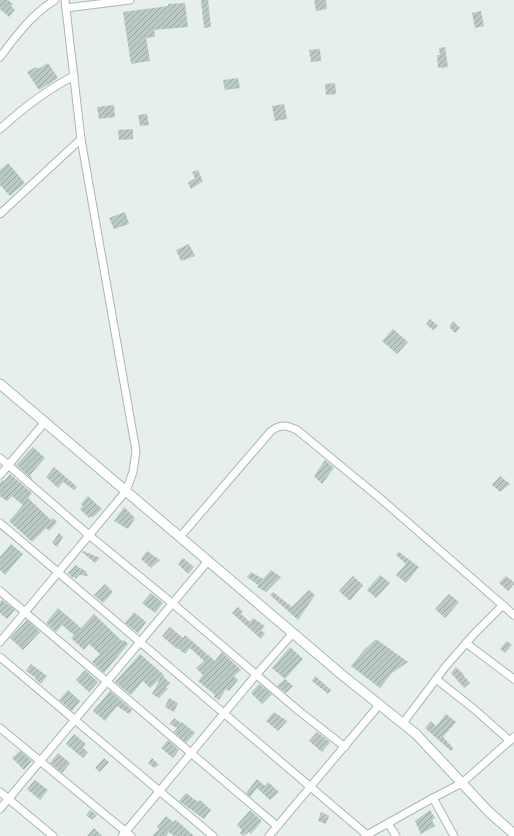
<svg xmlns="http://www.w3.org/2000/svg" width="514" height="836" font-family="Barlow,sans-serif">
	<defs>
		<pattern id="building-hatch" width="6" height="6" patternUnits="userSpaceOnUse"><rect width="6" height="6" fill="#bbcac4"/><path d="M-1 1l2-2M0 6l6-6M5 7l2-2" fill="none" stroke="#98a6a0"/></pattern>
	</defs>
	<rect width="100%" height="100%" fill="#e6efeb"/>
	<g fill="url(#building-hatch)">
		<path d="M0,0H8L13,4L11,6L15,10L9,17L0,9Z"/>
		<path d="M202,0H208L211,27L204,28L201,1Z"/>
		<path d="M314,0H326L327,9L316,11Z"/>
		<path d="M185,3L188,27L154,30L155,37L146,38L150,61L131,64L123,12L168,6V4Z"/>
		<path d="M481,11L484,26L475,28L472,13Z"/>
		<path d="M445,47L448,67L438,68L437,55H440L439,48Z"/>
		<path d="M320,49L321,61L311,62L309,50Z"/>
		<path d="M48,63L58,78L39,90L27,72L36,67L38,69Z"/>
		<path d="M238,78L240,88L225,90L223,80Z"/>
		<path d="M335,83L336,94L326,95L325,84Z"/>
		<path d="M284,104L287,119L275,121L272,106Z"/>
		<path d="M114,105L115,117L99,119L97,107Z"/>
		<path d="M147,114L149,125L140,126L138,115Z"/>
		<path d="M133,129V139L119,140L118,130Z"/>
		<path d="M8,163L25,183L10,196L0,185V170Z"/>
		<path d="M198,170L203,181L191,189L188,183L195,178L192,172Z"/>
		<path d="M125,212L129,224L114,229L109,218Z"/>
		<path d="M189,244L195,256L181,261L176,250Z"/>
		<path d="M430,319L438,326L433,330L426,324Z"/>
		<path d="M453,321L460,328L455,333L450,328V325Z"/>
		<path d="M393,329L408,342L397,354L382,341Z"/>
		<path d="M33,447L45,458L30,475L33,480L16,465Z"/>
		<path d="M325,460L334,468L322,484L314,476Z"/>
		<path d="M54,467L77,487L74,490L63,482L58,488L46,477Z"/>
		<path d="M10,474L32,493L28,498L51,520L53,518L57,522L49,531L46,528L32,542L9,521L23,505L12,496L7,501L0,496V483L2,480L4,481Z"/>
		<path d="M500,476L510,484L500,492L492,485Z"/>
		<path d="M88,496L102,509L92,518L91,516L89,518L80,509L83,506L81,504Z"/>
		<path d="M124,507L135,518L128,529L114,521Z"/>
		<path d="M59,533L63,537L57,547L52,543Z"/>
		<path d="M11,544L23,554L5,575L0,570V557Z"/>
		<path d="M83,551L100,558L95,563L82,552Z"/>
		<path d="M147,551L160,560L151,568L141,559Z"/>
		<path d="M399,552L419,567L406,583L396,575L406,564L396,555Z"/>
		<path d="M183,558L194,567L188,574L178,564Z"/>
		<path d="M76,565L81,569V568L87,572L86,573L89,576L79,575L76,579L74,577L73,578L68,573Z"/>
		<path d="M271,570L281,577L266,592L257,587L258,585L247,577L251,572L263,579Z"/>
		<path d="M380,575L390,583L376,598L367,590Z"/>
		<path d="M353,576L363,585L350,601L339,591Z"/>
		<path d="M506,576L514,582V584L508,591L499,583Z"/>
		<path d="M105,584L113,592L103,603L94,595Z"/>
		<path d="M309,590L315,595L298,620L270,595L273,592L292,607Z"/>
		<path d="M151,593L163,603L155,613L142,603Z"/>
		<path d="M449,594L459,602L445,618L435,609Z"/>
		<path d="M2,600L15,610L7,619L0,613V602Z"/>
		<path d="M238,607L243,612L241,614L250,622L253,618L265,626L261,631L265,633L261,639L232,613Z"/>
		<path d="M58,608L81,628L94,614L122,641L124,640L128,644L104,673L92,662L100,654L89,644L84,650L71,638L74,635L62,625L56,632L46,623Z"/>
		<path d="M134,612L146,622L138,633L125,623Z"/>
		<path d="M27,620L40,632L23,650L10,638Z"/>
		<path d="M170,627L183,638L185,635L215,661L222,652L241,670L234,676L238,680L229,691L226,689L219,700L214,697L215,695L198,681L203,675L196,668L204,661L190,648L185,654L178,648L177,649L162,636Z"/>
		<path d="M376,639L408,662L392,673L380,688L351,666L364,650Z"/>
		<path d="M507,641L512,645L505,653L500,649Z"/>
		<path d="M290,647L303,659L285,679L272,668Z"/>
		<path d="M140,654L164,675L163,676L170,683L166,687L168,689L159,698L152,694L160,679L150,688L143,681L131,695L115,682Z"/>
		<path d="M31,664L47,676L41,684L35,679L36,678L26,671Z"/>
		<path d="M456,667L464,675V676L470,683L464,688L451,673Z"/>
		<path d="M85,670L98,682L89,692L76,680Z"/>
		<path d="M315,676L331,690L328,694L312,681Z"/>
		<path d="M285,679L293,686L286,693L277,686Z"/>
		<path d="M259,684L272,694L262,704L251,693Z"/>
		<path d="M68,690L80,701L72,711L59,700Z"/>
		<path d="M110,691L132,710L129,714L117,706L105,721L93,711Z"/>
		<path d="M169,698L178,703L174,712L165,707Z"/>
		<path d="M274,712L287,721L278,731L266,721Z"/>
		<path d="M446,714L456,722L443,737L453,748L451,751L425,728L431,721L436,726Z"/>
		<path d="M174,718L181,723L182,722L195,733L186,743L174,732L177,728L170,724Z"/>
		<path d="M317,732L330,742L322,752L309,741Z"/>
		<path d="M74,734L86,744L83,748L88,752L83,758L66,744Z"/>
		<path d="M168,740L179,750L173,758L161,748Z"/>
		<path d="M20,751L32,761L24,770L12,758Z"/>
		<path d="M58,753L70,763L62,773L50,763Z"/>
		<path d="M104,758L109,762L100,772L95,768Z"/>
		<path d="M152,758L159,765L154,768L148,763Z"/>
		<path d="M257,779L265,786L268,782L279,792L270,800L257,788L250,797L246,793Z"/>
		<path d="M35,780L48,790L40,800L27,789Z"/>
		<path d="M186,793L198,802L200,800L211,810L204,819L179,801Z"/>
		<path d="M90,810L97,815L92,820L86,815Z"/>
		<path d="M250,810L262,821L251,834L249,832L243,836L240,833L242,830L237,825Z"/>
		<path d="M430,810L435,818L432,820L435,826L421,834L415,821Z"/>
		<path d="M321,812L329,816L326,824L318,821Z"/>
		<path d="M166,816L173,822L176,820L194,836H174L169,832L166,836H152L159,829L157,827Z"/>
		<path d="M94,828L102,836H87Z"/>
	</g>
	<g fill="none" stroke-linecap="round" stroke-linejoin="round">
		<defs>
			<g id="street">
				<path d="M66,8L130,0"/>
				<path d="M0,57C16,36 32,14 55,0"/>
				<path d="M0,129C23,108 46,90 74,76"/>
				<path d="M0,214L81,139"/>
				<path d="M0,458L90,536L172,603L299,711L345,747"/>
				<path d="M0,475L45,422"/>
				<path d="M0,523L367,835"/>
				<path d="M180,537L271,431C281,424 286,425 297,430L381,499L514,615"/>
				<path d="M0,591L277,826"/>
				<path d="M0,642L126,491L133,472L136,451L81,139L65,0"/>
				<path d="M466,643L514,679"/>
				<path d="M0,657L213,836"/>
				<path d="M436,679L474,709L510,741"/>
				<path d="M403,723L446,666L475,633L503,605"/>
				<path d="M0,728L131,836"/>
				<path d="M0,792L53,836"/>
				<path d="M433,798L454,836"/>
				<path d="M0,809L208,561"/>
				<path d="M388,823L396,836"/>
				<path d="M122,836L256,675L293,633"/>
				<path d="M269,836L380,704"/>
				<path d="M365,836L433,798L462,783L514,737"/>
			</g>
			<path id="secondary" d="M0,384L341,674L416,734L489,812L514,834"/>
		</defs>
		<use href="#street" stroke="#a8b8b2" stroke-width="9"/>
		<use href="#secondary" stroke="#a4bbb3" stroke-width="11"/>
		<use href="#street" stroke="#fff" stroke-width="7"/>
		<use href="#secondary" stroke="#fff" stroke-width="9"/>
	</g>
</svg>
